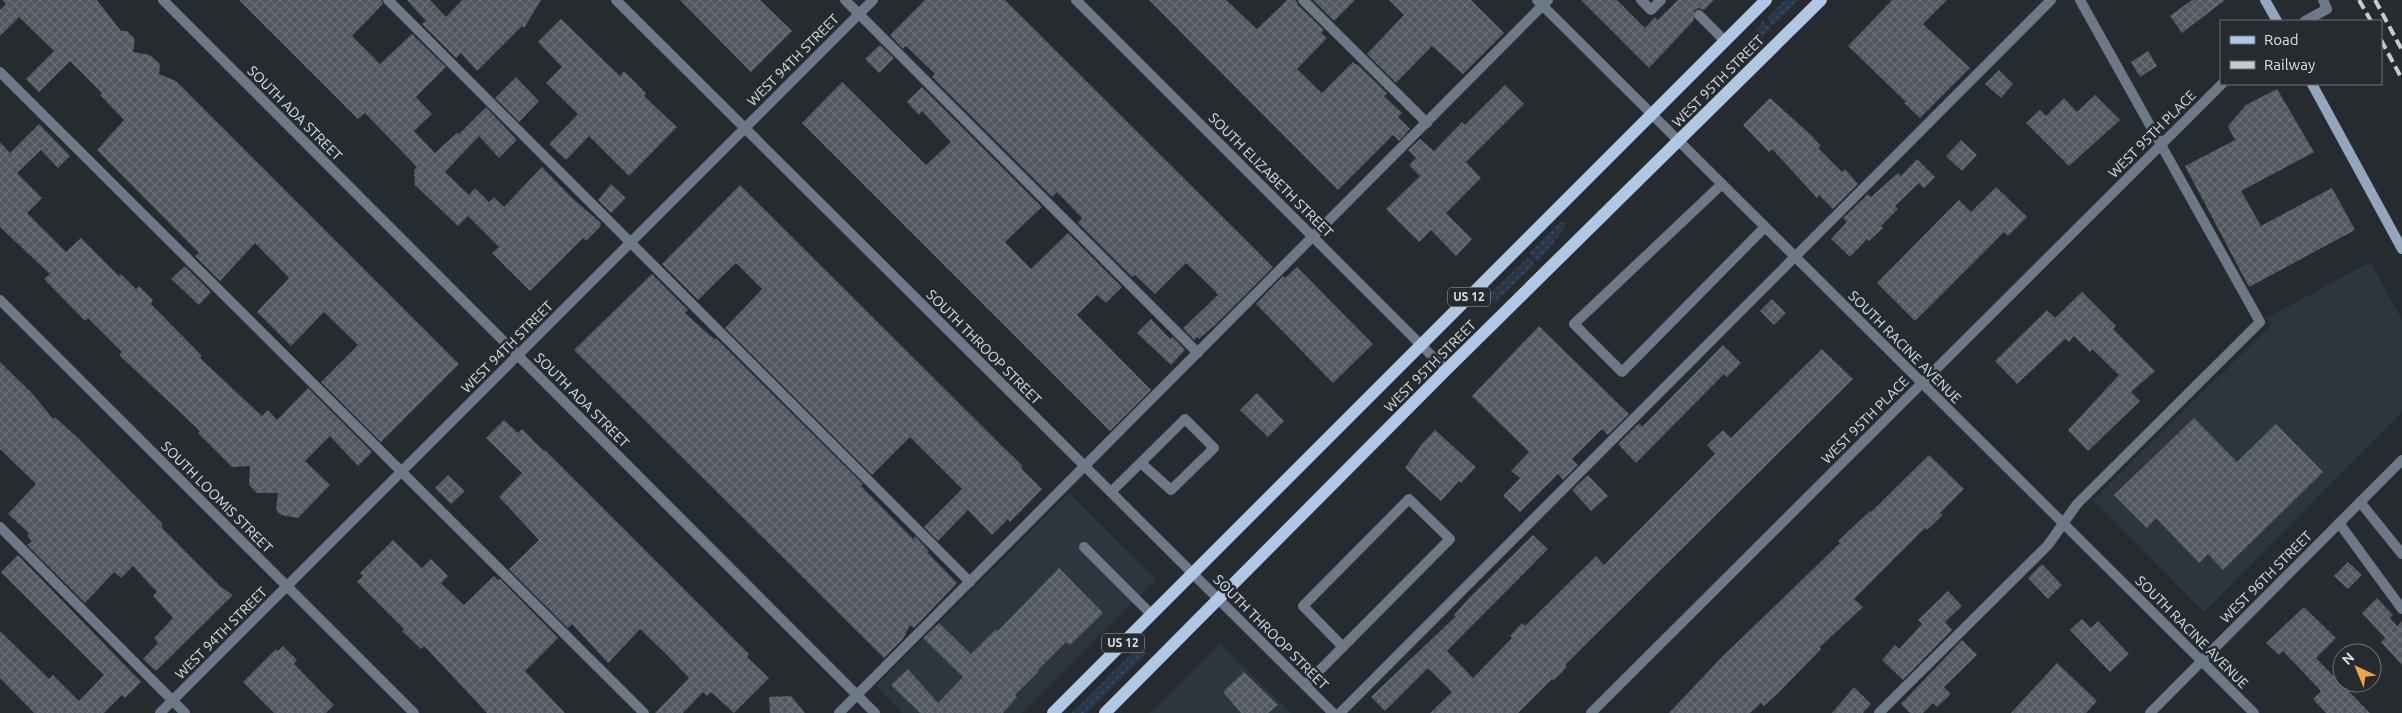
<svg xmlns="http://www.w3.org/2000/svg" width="2402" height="713" font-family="Ubuntu,sans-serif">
	<defs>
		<pattern id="grass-dots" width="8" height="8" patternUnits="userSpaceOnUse" patternTransform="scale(1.25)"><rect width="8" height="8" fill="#283749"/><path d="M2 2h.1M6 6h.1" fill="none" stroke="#475463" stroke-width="1.8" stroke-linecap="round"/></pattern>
		<pattern id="building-cross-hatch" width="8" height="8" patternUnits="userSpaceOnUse" patternTransform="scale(1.25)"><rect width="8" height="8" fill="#52585e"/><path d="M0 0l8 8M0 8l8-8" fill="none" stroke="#6a7075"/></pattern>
	</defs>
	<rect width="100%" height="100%" fill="#262b30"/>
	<g fill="#2d353f">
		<path d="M2370,262L2402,320V412L2204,612L2093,500L2271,325L2267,318Z"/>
		<path d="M1069,493L1156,579L1022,713H903L876,686Z"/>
		<path d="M1220,643L1291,713H1150Z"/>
	</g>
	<g fill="url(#grass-dots)">
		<path d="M1785,0H1799L1775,24L1770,25L1768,17Z"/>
		<path d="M1763,21L1771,29L1741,59H1737V54Z"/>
		<path d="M1560,222L1565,223V228L1538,262L1529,253Z"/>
		<path d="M1527,258H1531L1534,265L1497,301H1493L1490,298V294Z"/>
		<path d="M1138,647H1143L1146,654L1087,713H1072Z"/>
	</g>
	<g fill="url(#building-cross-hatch)">
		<path d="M2,0H97L121,31H127L135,39L133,52L150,55L160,64L159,74L176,81L459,364L381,442L321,382L358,345L324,312L291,346L257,312L289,278L255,243L220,281L195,256L199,253L97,150L124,120L100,95L102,93L70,61L39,92L26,79L54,51L19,17L0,36V10L6,4Z"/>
		<path d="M239,0H381L383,4L352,36L380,64L412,34L446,67L416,97L432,114L414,131L435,153L457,133L459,134L486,107L517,140L499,158L479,136L445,172L469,195L475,188L489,202L494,197L504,207L542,167L572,198L601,223L600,227L586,241L583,238L530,291L492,253L499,247L468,216L458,226L415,185L414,170L417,167L365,113L358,119Z"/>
		<path d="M407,0H430L446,17L462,0H541L524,28L522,26L477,71L461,53L456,58L422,24L426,21Z"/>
		<path d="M680,0H760L792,31L751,72Z"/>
		<path d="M925,0H1005L1273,267L1215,325L1199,339L1197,337L1194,340L1183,328L1218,295L1215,291L1186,263L1155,294L1135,275L1132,277L1078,223L1082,218L1057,192L1052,197L932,77L935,74L906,46L903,49L890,35Z"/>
		<path d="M1149,0H1226L1257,29L1287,0H1296L1298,5L1324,30L1321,33L1327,38L1297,69L1322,93L1353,62L1356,65L1357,64L1387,93L1384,96L1402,113L1398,117L1410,129L1399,141L1393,135L1338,190Z"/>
		<path d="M1313,0H1355L1334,21Z"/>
		<path d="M1389,0H1471L1504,33L1463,74L1432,46L1396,83L1367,54L1404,15Z"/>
		<path d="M1581,0H1617L1645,28L1655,17L1658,20L1678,0H1714L1704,10L1698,8L1694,11V20L1649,68Z"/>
		<path d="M1892,0H1947L1923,24L1970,68L1920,118L1904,103L1906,102L1848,46Z"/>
		<path d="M2192,0H2225L2182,33L2170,16Z"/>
		<path d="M561,19L620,76L624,71L646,93L644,96L677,127L629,176L589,136L566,160L549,144L578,114L546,83L562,67L538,42Z"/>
		<path d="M880,45L894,58L879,73L865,59Z"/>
		<path d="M2148,51L2157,66L2140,77L2131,62Z"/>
		<path d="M1999,70L2013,84L2001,98L1985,84Z"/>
		<path d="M516,77L539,101L519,122L495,98Z"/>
		<path d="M842,82L926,165L951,142L922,111L919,115L907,102L922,87L1042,207L1005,242L1031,269L1068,233L1122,287L1106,303L1097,295L1077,315L1151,390L1110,431L802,123Z"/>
		<path d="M1505,85L1524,104L1466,162L1481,178L1446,213L1472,239L1456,256L1431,230L1419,242L1386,209L1420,176L1409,165L1416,158L1408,150L1420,139L1434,151L1462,122L1465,125Z"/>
		<path d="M2277,89L2314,152L2241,191L2261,226L2332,188L2355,230L2249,287L2185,166L2235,140L2228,126L2246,105Z"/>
		<path d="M2095,95L2120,120L2069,166L2026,123L2040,110L2046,116L2064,98L2077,112Z"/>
		<path d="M1770,98L1810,134L1821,146L1818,148L1842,172L1845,169L1858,184L1833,209L1819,195L1817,198L1772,149L1769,152L1743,125Z"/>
		<path d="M39,124L70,156L58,168L41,150L17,173L42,198L27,213L66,252L81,238L119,276L121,274L136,289L139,286L153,300L151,304L202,356L200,358L262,416L268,410L277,420L308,388L372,452L358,466L330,436L305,461L330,485L298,518L281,515L276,510L278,493H257L249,485L250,466L232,467L198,433L200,431L119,355L122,352L88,318L85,321L44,279L50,274L0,227V142L10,153Z"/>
		<path d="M1961,140L1977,155L1962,171L1946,156Z"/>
		<path d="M1917,159L1935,177L1924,188L1919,183L1895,206L1898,209L1881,226L1883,228L1869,241L1867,239L1850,257L1831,239L1847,222L1843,218L1868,194L1871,197L1898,173L1901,176Z"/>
		<path d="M611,184L626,198L611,213L598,200Z"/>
		<path d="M740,185L1005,449L1023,466L1021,468L1042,489L1010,522L1008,519L992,535L968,510L938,541L924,527L962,489L910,437L872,475L725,328L762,289L736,263L698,300L662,264Z"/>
		<path d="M1996,187L2027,217L2008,236L2004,232L1915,321L1877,283L1959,200L1971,212Z"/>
		<path d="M185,266L211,292L199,305L171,279Z"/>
		<path d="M1297,267L1373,344L1333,383L1256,304L1283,276L1285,278Z"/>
		<path d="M652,274L688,310L685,313L714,339L716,338L863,484L861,486L913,539L915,536L929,551L927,552L957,583L914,628L910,625L903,639L884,658L574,350Z"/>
		<path d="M2082,292L2116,326L2113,329L2155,371L2131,392L2140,401L2088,451L2068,430L2119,375L2092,349L2090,352L2074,336L2069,342L2065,339L2017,384L1995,361L2047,310L2055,318Z"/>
		<path d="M1772,299L1786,313L1774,325L1760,311Z"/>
		<path d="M1151,319L1170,339L1173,337L1185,350L1171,365L1137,333Z"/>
		<path d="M1539,326L1629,414L1608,435L1602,429L1572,459L1578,465L1563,480L1558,474L1520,512L1503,496L1520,478L1511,471L1529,452L1472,396Z"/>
		<path d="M1723,345L1741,363L1727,377L1724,374L1636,463L1618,444L1639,423L1642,427Z"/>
		<path d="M1822,349L1853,379L1582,648L1565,665L1567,667L1553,681L1552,679L1518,713H1430L1452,692L1428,668L1385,711L1371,697L1456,616L1454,615L1470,597L1533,535L1548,549L1447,651L1473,678L1512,638L1510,636L1522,623L1525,626L1596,556L1604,565L1715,454L1707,445L1723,430L1731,438Z"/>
		<path d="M0,362L32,393L53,419L55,417L80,440L162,523V528L221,587L233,595L156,671L143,659L158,643L154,638L173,618L153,596L157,592L133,566L121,578L114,572L85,603L27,545L32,541L27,536L29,533L8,514L36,484L0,449Z"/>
		<path d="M1257,393L1284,421L1268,437L1240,410Z"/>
		<path d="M2194,418L2237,462L2276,424L2323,472L2223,570L2208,554L2199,563L2156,518L2147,528L2114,495Z"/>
		<path d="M504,420L518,433L522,429L544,451L545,450L749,654L747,657L769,678L734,713L711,692L707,696L703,692L683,713H655L689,678L666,654L640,629L608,663L572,624L568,628L509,569L539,540L499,497L522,473L486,438Z"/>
		<path d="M1435,430L1476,467L1461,483L1459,481L1441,501L1405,468L1421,445Z"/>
		<path d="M1929,455L1964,489L1940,513L1943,515L1927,530L1925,528L1854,599L1863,607L1820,647L1821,649L1777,694L1764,706L1761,703L1750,713H1669L1722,657L1840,543L1838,541L1852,528L1870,511L1871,512Z"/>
		<path d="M448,475L465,491L451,504L435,488Z"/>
		<path d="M1588,475L1608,496L1591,511L1572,490Z"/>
		<path d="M393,540L422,568L431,559L448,576L441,583L464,605L494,576L498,580L500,579L558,638L525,671L565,713H487L424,646L421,649L402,631L404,629L357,582L363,576L360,573Z"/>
		<path d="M18,555L141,682L125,698L122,695L104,713H34L0,678V631L49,679L53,675L79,701L104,675L1,572Z"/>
		<path d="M2348,562L2362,575L2348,589L2334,576Z"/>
		<path d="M2042,564L2062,585L2048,599L2028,578Z"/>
		<path d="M1059,568L1103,613L1070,645L1066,642L1038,670L1039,671L1015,695L1017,697L1003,713H920L891,685L908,669L938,703L963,677L923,638L939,623L971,654L996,629L998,631Z"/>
		<path d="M1948,591L1962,606L1945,622L1952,630L1903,680L1882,660L1895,645L1899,649L1922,624L1918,620Z"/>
		<path d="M2377,598L2393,615L2390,618L2397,626L2402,621V665L2381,642L2385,638L2362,613Z"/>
		<path d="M2304,607L2336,638L2316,658L2370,713H2326L2313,699L2321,691L2283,651L2279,655L2266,643Z"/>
		<path d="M2082,619L2091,628L2098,621L2129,654L2110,672L2070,630Z"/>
		<path d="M1962,640L1977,655L1944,687L1951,694L1937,707L1933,703L1923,713H1910L1901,704Z"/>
		<path d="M283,646L297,660L294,664L334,705L326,713H274L243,682L276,649L278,651Z"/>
		<path d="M2057,663L2097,701L2086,713H2011Z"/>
		<path d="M1244,672L1278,705L1268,713H1241L1223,692Z"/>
		<path d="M1854,687L1871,704L1863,713H1832Z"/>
		<path d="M791,696L805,713H770L769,697Z"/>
	</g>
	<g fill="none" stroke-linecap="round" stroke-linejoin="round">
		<g stroke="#6d7987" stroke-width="10">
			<path d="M388,0L970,582"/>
			<path d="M845,0L1198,353"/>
			<path d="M1303,0L1427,123"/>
			<path d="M1641,0L1651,10L1661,0"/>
			<path d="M1699,15L1725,41"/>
			<path d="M2305,21L2327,9L2323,0"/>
			<path d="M0,72L644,713"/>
			<path d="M1722,184L1574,324L1622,372L1765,227"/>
			<path d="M1111,492L1185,419L1214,448L1171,490L1141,463"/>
			<path d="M2360,502L2402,554"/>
			<path d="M2339,523L2402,609"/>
			<path d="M0,527L185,713"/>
			<path d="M1084,547L1151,614"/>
			<path d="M1305,685L1450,539L1409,499L1303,606L1343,647"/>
			<path d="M839,713L1548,0"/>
			<path d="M1340,713L2051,0"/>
			<path d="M1879,713L2048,545L2077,504L2260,322L2080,0"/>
		</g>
		<g stroke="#6d7987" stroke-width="10">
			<path d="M163,0L875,713"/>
			<path d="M616,0L1333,713"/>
			<path d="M1076,0L1446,370"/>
			<path d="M1537,0L2254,713"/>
			<path d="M0,300L414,713"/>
			<path d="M160,713L873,0"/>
			<path d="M1591,713L2222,84"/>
			<path d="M2150,713L2402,460"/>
		</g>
		<g stroke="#92a6bc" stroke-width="10">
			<path d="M2265,0L2277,21"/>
			<path d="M2312,84L2402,249"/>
		</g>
		<g stroke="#afc9e5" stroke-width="12">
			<path d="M1053,713L1766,0"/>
			<path d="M1105,713L1446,370L1821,0"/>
		</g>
		<g stroke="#c7cace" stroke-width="4" stroke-dasharray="10 5" stroke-linecap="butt">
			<path d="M2359,0L2371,21"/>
			<path d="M2375,0L2402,50"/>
			<path d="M2381,40L2402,79"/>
		</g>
	</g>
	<g text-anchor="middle" stroke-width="5" stroke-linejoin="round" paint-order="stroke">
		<g fill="#262b30" stroke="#a6aaad" stroke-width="1">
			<rect x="1448" y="287.5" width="42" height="19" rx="4"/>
			<rect x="1102" y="633.5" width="42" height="19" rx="4"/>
		</g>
		<g font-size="12" font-weight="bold" fill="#dde0e3">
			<text x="1469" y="301">US 12</text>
			<text x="1123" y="647">US 12</text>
		</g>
		<g font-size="14" fill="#dde0e3" stroke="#262b30">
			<text transform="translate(793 60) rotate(-45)" y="5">WEST 94TH STREET</text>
			<text transform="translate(1718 81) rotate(-45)" y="5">WEST 95TH STREET</text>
			<text transform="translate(295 113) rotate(45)" y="5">SOUTH ADA STREET</text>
			<text transform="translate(2152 134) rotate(-45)" y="5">WEST 95TH PLACE</text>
			<text transform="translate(1271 175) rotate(45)" y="5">SOUTH ELIZABETH STREET</text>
			<text transform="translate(507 347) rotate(-45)" y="5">WEST 94TH STREET</text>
			<text transform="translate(984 347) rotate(45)" y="5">SOUTH THROOP STREET</text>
			<text transform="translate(1905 347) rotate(45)" y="5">SOUTH RACINE AVENUE</text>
			<text transform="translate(1430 366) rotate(-45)" y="5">WEST 95TH STREET</text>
			<text transform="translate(582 400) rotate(45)" y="5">SOUTH ADA STREET</text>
			<text transform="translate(1865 420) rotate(-45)" y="5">WEST 95TH PLACE</text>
			<text transform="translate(217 497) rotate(45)" y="5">SOUTH LOOMIS STREET</text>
			<text transform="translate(2266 577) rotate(-45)" y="5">WEST 96TH STREET</text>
			<text transform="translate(1271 632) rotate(45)" y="5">SOUTH THROOP STREET</text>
			<text transform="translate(2192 632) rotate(45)" y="5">SOUTH RACINE AVENUE</text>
			<text transform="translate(221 633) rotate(-45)" y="5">WEST 94TH STREET</text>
		</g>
	</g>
	<rect x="2220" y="20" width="162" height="65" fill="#262b30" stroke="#6f7378"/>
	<rect x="2230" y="36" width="25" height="8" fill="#afc9e5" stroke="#6f7378"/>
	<text x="2264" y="45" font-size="15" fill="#dde0e3">Road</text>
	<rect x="2230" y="61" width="25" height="8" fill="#c7cace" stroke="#6f7378"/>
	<text x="2264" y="70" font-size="15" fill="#dde0e3">Railway</text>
	<g transform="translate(2357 668) rotate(316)"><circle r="24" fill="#262b30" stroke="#6f7378"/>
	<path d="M0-4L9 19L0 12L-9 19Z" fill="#f0a63f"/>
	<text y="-8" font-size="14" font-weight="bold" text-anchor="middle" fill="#dde0e3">N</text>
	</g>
</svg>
